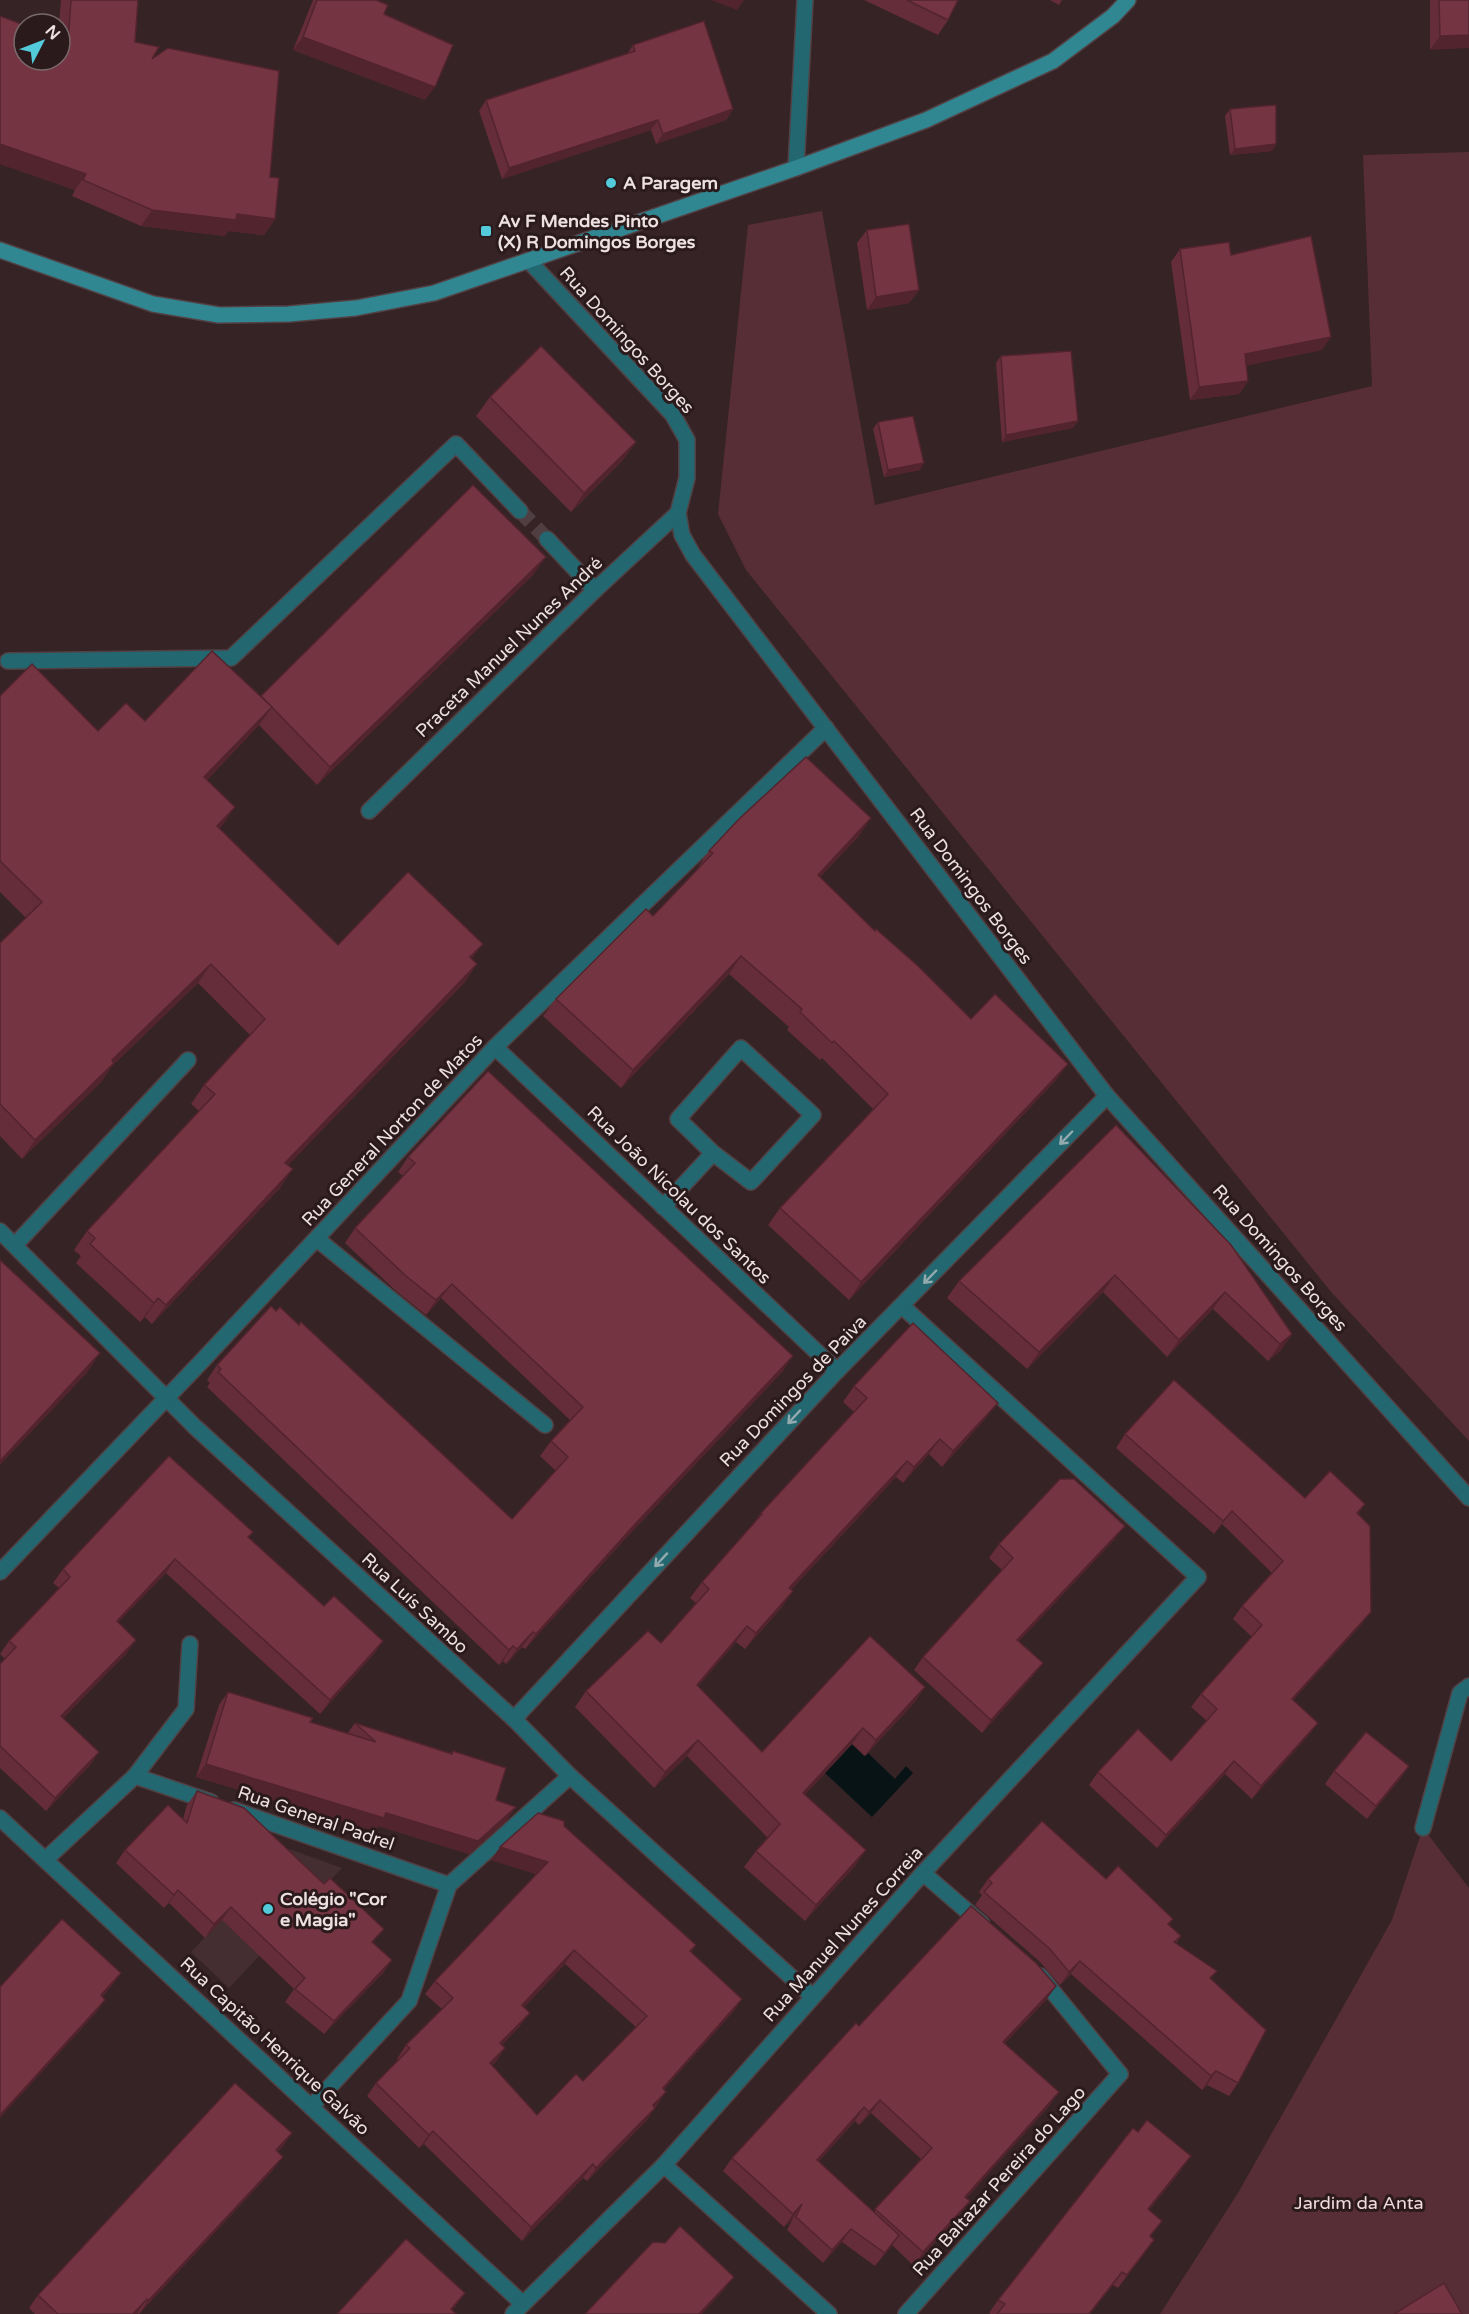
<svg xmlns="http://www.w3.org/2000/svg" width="1469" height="2314" font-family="'Varela Round',sans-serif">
	<rect width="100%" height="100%" fill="#352326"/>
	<path fill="#452e32" d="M289,1849L342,1868L229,1988L191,1952Z"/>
	<g fill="#572e36">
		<path d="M1469,152V1441L1332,1293L746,570L718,514L748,225L822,211L875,505L1372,386L1363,155Z"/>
		<path d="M1423,1828L1469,1888V2314H1160L1238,2193L1392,1920Z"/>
	</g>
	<path fill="#071315" d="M852,1744L864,1756L868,1753L895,1779L906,1766L913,1773L872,1817L825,1773Z"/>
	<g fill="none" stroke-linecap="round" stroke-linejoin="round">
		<path stroke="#503f42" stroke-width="15" stroke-dasharray="15 8" stroke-linecap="butt" d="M520,511L547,539"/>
		<defs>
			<g id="service">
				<path d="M317,1239L545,1425"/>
				<path d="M902,1306L1198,1577"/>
				<path d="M1423,1828L1460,1693L1469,1686"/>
				<path d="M923,1873L982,1924"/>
				<path d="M1040,1976L1120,2074"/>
			</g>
			<g id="minor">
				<path d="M796,168L805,0"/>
				<path d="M529,261L673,415L687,440V478L678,513L682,535L693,555L1107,1096L1469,1498"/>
				<path d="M547,539L595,590"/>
				<path d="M8,661L231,658L456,444L520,511"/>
				<path d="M369,811L595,590L678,513"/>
				<path d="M495,1047L837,1371"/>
				<path d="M663,1207L713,1153L678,1119L741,1048L813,1115L751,1182L713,1153"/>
				<path d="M0,1231L194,1426L514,1719L570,1776L812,1996"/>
				<path d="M15,1245L188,1060"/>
				<path d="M0,1572L201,1362L495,1047L826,728"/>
				<path d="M514,1719L837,1371L1107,1096"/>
				<path d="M135,1776L186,1709L190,1644"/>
				<path d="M234,1810L449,1885"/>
				<path d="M0,1818L523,2304"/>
				<path d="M46,1859L135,1776L211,1802"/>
				<path d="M311,2107L409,2001L449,1885L570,1776"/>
				<path d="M664,2165L829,2314"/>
				<path d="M513,2314L664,2165L923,1873L1198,1577"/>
				<path d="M906,2314L1120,2074"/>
			</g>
			<path id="secondary" d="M0,250L153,304L219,315L289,314L356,308L434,293L796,168L926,120L1053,61L1113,16L1128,0"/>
		</defs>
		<use href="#service" stroke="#524144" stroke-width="18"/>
		<use href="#minor" stroke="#524144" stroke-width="18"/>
		<use href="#secondary" stroke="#524144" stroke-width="18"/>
		<use href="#service" stroke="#236770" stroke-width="15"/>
		<use href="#minor" stroke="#236770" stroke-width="15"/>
		<use href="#secondary" stroke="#308792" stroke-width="15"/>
	</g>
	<g fill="#652d39" fill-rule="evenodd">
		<path d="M61,0H138L135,42L270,177L275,219L264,235L228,231L225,236L141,226L72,196L75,190L0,164V16L60,60V24H59Z"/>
		<path d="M313,0H376L384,14L425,100L293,50Z"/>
		<path d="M864,0H958L948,20L938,35Z"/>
		<path d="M1050,0H1062L1059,5Z"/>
		<path d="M1430,0H1469L1430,50Z"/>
		<path d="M633,45L733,109L726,120L656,144L651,130L502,179L479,111L486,100L627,54Z"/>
		<path d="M1230,109L1276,144L1272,151L1230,155L1225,116Z"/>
		<path d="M867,230L919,290L909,303L867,310L857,243Z"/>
		<path d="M1180,249L1231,255L1322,350L1246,365L1248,381L1239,394L1190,400L1171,262Z"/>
		<path d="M1001,356L1078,421L1073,428L1002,442L996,363Z"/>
		<path d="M490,397L636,442L622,461L571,512L476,416Z"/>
		<path d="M878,422L920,470L884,477L873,429Z"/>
		<path d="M533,575L317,785L259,725L207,780L235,807L219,828L338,945L472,959L477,964L464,983L288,1165L280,1188L152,1324L145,1317L140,1322L76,1263L81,1256L74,1250L87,1231L199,1111L191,1104L204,1085L250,1035L198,983L112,1066L101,1082L22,1159L0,1136V943L26,918L0,892V696L98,731L261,696Z"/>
		<path d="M859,836L820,877L875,931L971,1019L1068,1064L1055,1081L849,1300L768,1225L780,1208L874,1110L822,1058L820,1060L787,1030L789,1027L729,974L621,1088L543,1016L556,999L653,916L698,869H697L709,851Z"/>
		<path d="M1116,1125L1292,1334L1280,1351L1268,1361L1213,1309L1167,1357L1103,1292L1027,1369L947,1298L959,1281Z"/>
		<path d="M408,1157L783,1371L627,1537L525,1649L522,1647L506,1664L503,1661L499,1665L207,1387L210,1383L207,1380L217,1365L276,1311L512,1519L556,1471L540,1456L551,1441L570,1420L441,1298L426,1315L396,1291L345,1243L355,1228L403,1176L398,1172Z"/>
		<path d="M854,1386L986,1418L942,1467L929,1454L903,1483L896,1477L791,1590L782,1607L745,1649L736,1642L698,1686L762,1752L925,1687L914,1703L865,1756L852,1744L805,1794L855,1866L805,1921L744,1867L756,1851L768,1838L687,1756L654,1788L575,1707L586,1691L661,1643L696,1603L690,1598L702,1582L752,1525L761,1513L854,1412L843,1402Z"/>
		<path d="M1125,1434L1305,1498L1365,1504L1358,1514L1361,1625L1293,1700L1318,1723L1308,1736L1252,1799L1225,1774L1157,1848L1089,1785L1098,1772L1171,1761L1207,1721L1191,1707L1201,1694L1252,1637L1233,1619L1242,1606L1272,1573L1222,1524L1214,1534L1116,1448Z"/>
		<path d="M249,1538L324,1606L383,1641L374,1654L320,1714L166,1573L118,1622L127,1653L63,1718L99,1752L90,1765L46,1811L0,1768V1664L5,1659L0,1654L9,1641L59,1588L53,1583L63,1569Z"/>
		<path d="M1115,1539L1019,1641L1043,1663L1033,1676L982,1733L914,1670L923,1657L1002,1570L989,1558L999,1544Z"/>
		<path d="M228,1692L313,1718L311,1723L347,1734L355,1723L451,1753L453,1751L496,1800L507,1820L469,1854L378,1826L375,1831L196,1777L219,1705Z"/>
		<path d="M1409,1766L1400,1779L1367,1819L1325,1784L1334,1771Z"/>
		<path d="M197,1791L374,1943L392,1960L383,1973L324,2034L285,2002L294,1989L222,1920L205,1938L169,1903L164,1908L116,1863L125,1850L183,1819L187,1805Z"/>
		<path d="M564,1826L696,1945L691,1952L742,1999L733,2012L664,2089L657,2105L646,2121L587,2181L583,2178L522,2241L424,2144L419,2148L367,2096L376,2083L399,2060L397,2059L406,2045L442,2009L425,1994L435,1981L536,1874L491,1860ZM565,1964L636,2027L583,2081L537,2115L492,2065L496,2062L502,2045L520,2026L524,2007Z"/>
		<path d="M988,1879H1106L1169,1925L1181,1936L1176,1943L1211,1978L1238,2083L1229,2096L1207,2085L1202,2090L1071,1974L1060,1985L1040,1962L975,1905L982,1895L979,1892Z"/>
		<path d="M1056,1986L1046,2000L1005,2043L1050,2105L966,2198L970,2201L960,2214L914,2266L892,2245L875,2266L842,2242L823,2263L787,2230L793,2218L784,2227L723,2171L732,2158L859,2026ZM871,2113L921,2159L874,2212L819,2161L855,2121L859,2125Z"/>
		<path d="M292,2133L283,2146L277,2152L273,2170L139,2314L137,2313L136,2314H35L29,2308L38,2295Z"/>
		<path d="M1182,2169L1149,2210L1150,2237L1145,2253L1118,2288L1113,2285L1090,2314H991L989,2313L998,2300Z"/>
	</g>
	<g fill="#52242e">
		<path d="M711,0H744L737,10Z"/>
		<path d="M1469,35V48L1430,50L1440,36Z"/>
		<path d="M303,37L435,87L425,100L293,50Z"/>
		<path d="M733,109L726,120L656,144L663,134Z"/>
		<path d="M658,120L651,130L502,179L509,168Z"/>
		<path d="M0,144L86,174L75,190L0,164Z"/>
		<path d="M1276,144L1272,151L1230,155L1235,149Z"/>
		<path d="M152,210L237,214L275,219L264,235L228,231L225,236L141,226Z"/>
		<path d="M919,290L909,303L867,310L876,297Z"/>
		<path d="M1331,337L1322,350L1236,368L1245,354Z"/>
		<path d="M1248,381L1239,394L1190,400L1199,387Z"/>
		<path d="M1078,421L1073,428L1002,442L1006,435Z"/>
		<path d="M636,442L622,461L571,512L584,493Z"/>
		<path d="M924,463L920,470L884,477L888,470Z"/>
		<path d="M546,557L533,575L317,785L330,767Z"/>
		<path d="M272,707L259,725L191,796L204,777Z"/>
		<path d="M235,807L222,826L204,845L217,826Z"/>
		<path d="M871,818L859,836L806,892L818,875Z"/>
		<path d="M483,944L469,963L470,957Z"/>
		<path d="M741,956L729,974L621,1088L633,1070Z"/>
		<path d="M211,964L198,983L112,1066L101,1082L22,1159L35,1140L112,1060Z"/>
		<path d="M477,964L464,983L272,1182L285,1163Z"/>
		<path d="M1068,1064L1055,1081L849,1300L861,1282Z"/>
		<path d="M293,1169L280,1188L152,1324L166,1305Z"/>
		<path d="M1115,1275L1103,1292L1027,1369L1039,1352Z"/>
		<path d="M452,1284L441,1298L426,1315L436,1300Z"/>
		<path d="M1225,1292L1213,1309L1167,1357L1179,1340Z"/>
		<path d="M158,1298L145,1317L140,1322L154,1303Z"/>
		<path d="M1292,1334L1280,1351L1268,1361L1280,1344Z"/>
		<path d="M100,1353L87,1373L0,1465V1461Z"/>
		<path d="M793,1356L783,1371L627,1537L525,1649L536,1634L637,1522Z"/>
		<path d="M998,1403L986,1418L942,1467L953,1451Z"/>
		<path d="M940,1439L929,1454L903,1483L914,1467Z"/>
		<path d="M907,1461L896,1477L778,1604L789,1588Z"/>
		<path d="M1232,1511L1222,1524L1214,1534L1223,1521Z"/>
		<path d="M1125,1526L1115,1539L1008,1653L1017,1640Z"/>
		<path d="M175,1559L166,1573L107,1634L117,1621Z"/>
		<path d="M793,1591L782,1607L745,1649L756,1633Z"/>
		<path d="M1371,1612L1361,1625L1282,1712L1292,1699Z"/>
		<path d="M747,1626L736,1642L685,1701L697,1685Z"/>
		<path d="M533,1632L522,1647L506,1664L517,1649Z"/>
		<path d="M136,1640L127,1653L52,1730L61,1716Z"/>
		<path d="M383,1641L374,1654L320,1714L330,1700Z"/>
		<path d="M513,1646L503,1661L499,1665L509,1650Z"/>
		<path d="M1043,1663L1033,1676L982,1733L991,1720Z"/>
		<path d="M925,1687L914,1703L865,1756L876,1740Z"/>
		<path d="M1318,1723L1308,1736L1252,1799L1261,1786Z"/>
		<path d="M863,1728L852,1744L792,1809L803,1793Z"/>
		<path d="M698,1740L687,1756L654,1788L665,1772Z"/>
		<path d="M99,1752L90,1765L46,1811L55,1798Z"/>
		<path d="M1234,1761L1225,1774L1157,1848L1166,1835Z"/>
		<path d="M206,1764L386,1813L516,1807L507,1820L469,1854L378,1826L375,1831L196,1777Z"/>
		<path d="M1409,1766L1400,1779L1367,1819L1376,1806Z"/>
		<path d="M500,1847L548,1862L539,1875L491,1860Z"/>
		<path d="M866,1850L855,1866L805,1921L816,1905Z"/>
		<path d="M178,1890L169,1903L164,1908L174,1895Z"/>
		<path d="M231,1907L222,1920L205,1938L214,1924Z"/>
		<path d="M574,1950L565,1964L513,2019L522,2005Z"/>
		<path d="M392,1960L383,1973L324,2034L334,2021Z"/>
		<path d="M1080,1961L1071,1974L1060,1985L1069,1972Z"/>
		<path d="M121,1973L112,1986L92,2009L101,1995Z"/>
		<path d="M1056,1986L1046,2000L994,2055L1003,2042Z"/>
		<path d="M742,1999L733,2012L653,2101L663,2088Z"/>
		<path d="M105,2000L96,2013L0,2118V2115Z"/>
		<path d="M530,2013L520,2026L491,2056L500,2043Z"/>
		<path d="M505,2048L496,2062L481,2076L490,2063Z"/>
		<path d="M1216,2071L1207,2085L1202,2090L1211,2076Z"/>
		<path d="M666,2092L657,2105L644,2118L653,2105Z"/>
		<path d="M1059,2092L1050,2105L956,2210L965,2197Z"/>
		<path d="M880,2100L871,2113L859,2125L869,2112Z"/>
		<path d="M864,2107L855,2121L808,2173L817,2160Z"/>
		<path d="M655,2108L646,2121L587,2181L596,2168Z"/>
		<path d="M433,2131L424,2144L419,2148L429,2135Z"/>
		<path d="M292,2133L283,2146L266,2163L276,2150Z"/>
		<path d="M1191,2156L1182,2169L1139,2223L1148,2209Z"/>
		<path d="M283,2157L273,2170L139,2314L148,2301Z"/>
		<path d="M593,2164L583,2178L522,2241L531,2227Z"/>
		<path d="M970,2201L960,2214L914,2266L923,2252Z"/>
		<path d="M802,2204L793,2218L784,2227L793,2214Z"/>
		<path d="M851,2229L842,2242L823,2263L832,2250Z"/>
		<path d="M899,2235L890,2248L875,2266L885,2253Z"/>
		<path d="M1154,2240L1145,2253L1118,2288L1127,2275Z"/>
		<path d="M734,2277L724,2290L702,2314H699Z"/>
		<path d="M465,2293L456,2306L449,2314L451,2309Z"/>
		<path d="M147,2299L136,2314H133Z"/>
	</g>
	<g fill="#753442" stroke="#52242e" stroke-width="1.5" fill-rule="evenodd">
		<path d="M71,0H138L135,42L159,47L152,59L168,48L279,71L270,177L279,178L275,219L237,214L236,220L152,210L83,180L86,174L0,144V16L24,25V60H60V40L68,43Z"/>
		<path d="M317,0H376L388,5L384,14L453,45L435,87L303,37Z"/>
		<path d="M907,0H958L948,20Z"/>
		<path d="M1439,0H1469V35L1440,36Z"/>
		<path d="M704,21L733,109L663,134L658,120L509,168L486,100L635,51L633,45Z"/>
		<path d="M1276,105V144L1235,149L1230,109Z"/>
		<path d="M909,224L919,290L876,297L867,230Z"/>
		<path d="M1311,236L1331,337L1245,354L1248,381L1199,387L1180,249L1229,242L1231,255Z"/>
		<path d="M541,346L636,442L584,493L490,397Z"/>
		<path d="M1071,351L1078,421L1006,435L1001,356Z"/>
		<path d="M913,416L924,463L888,470L878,422Z"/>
		<path d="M473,485L546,557L330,767L261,696Z"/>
		<path d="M212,651L272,707L204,777L235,807L217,826L338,945L408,872L483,944L470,957L477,964L285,1163L293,1169L166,1305L158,1298L154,1303L90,1244L95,1238L87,1231L215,1094L204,1085L265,1019L211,964L112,1060L114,1063L35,1140L0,1104V943L42,902L0,861V696L32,664L98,731L126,703L145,721Z"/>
		<path d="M806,757L871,818L818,875L875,931L876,929L918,966L971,1019L995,994L1068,1064L861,1282L780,1208L888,1094L834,1041L832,1043L800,1012L802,1009L741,956L633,1070L556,999L646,909L653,916L713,853L709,851L739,819Z"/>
		<path d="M488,1071L793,1356L637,1522L536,1634L533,1632L517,1649L513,1646L509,1650L218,1372L221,1369L217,1365L271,1306L276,1311L280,1307L299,1325L301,1322L512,1519L568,1457L551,1441L583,1407L452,1284L436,1300L406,1276L355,1228L415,1163L408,1157Z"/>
		<path d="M1116,1125L1231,1245L1292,1334L1280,1344L1225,1292L1179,1340L1115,1275L1039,1352L959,1281Z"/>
		<path d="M0,1260L100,1353L0,1461Z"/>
		<path d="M913,1323L998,1403L953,1451L940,1439L914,1467L907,1461L789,1588L793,1591L756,1633L747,1626L697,1685L762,1752L870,1636L925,1687L876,1740L863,1728L803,1793L866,1850L816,1905L756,1851L780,1824L698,1740L665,1772L586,1691L648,1631L661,1643L709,1589L702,1582L762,1514L761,1513L867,1398L854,1386Z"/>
		<path d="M1174,1380L1305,1498L1330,1471L1365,1504L1357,1513L1370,1526L1371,1612L1292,1699L1318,1723L1261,1786L1234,1761L1166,1835L1098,1772L1138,1729L1171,1761L1217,1709L1201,1694L1262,1625L1242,1606L1283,1561L1232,1511L1223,1521L1125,1434Z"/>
		<path d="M169,1456L253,1532L248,1537L324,1606L334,1596L383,1641L330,1700L175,1559L117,1621L136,1640L61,1716L99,1752L55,1798L0,1746V1664L16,1647L9,1641L70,1577L63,1569Z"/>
		<path d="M1060,1479H1074L1125,1526L1017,1640L1043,1663L991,1720L923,1657L1013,1558L999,1544Z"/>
		<path d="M228,1692L313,1718L310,1722L376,1742L355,1723L452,1754L453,1751L506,1768L496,1800L516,1807L478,1841L386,1813L384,1818L206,1764Z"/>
		<path d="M1366,1732L1409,1766L1376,1806L1334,1771Z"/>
		<path d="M197,1791L244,1808L324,1884L330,1878L384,1929L372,1942L392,1960L334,2021L295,1989L305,1978L231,1907L214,1924L178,1890L174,1895L125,1850L168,1805L187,1823Z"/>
		<path d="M538,1813L564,1821V1826L696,1945L690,1951L742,1999L663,2088L666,2092L653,2105L655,2108L596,2168L593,2164L531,2227L433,2131L429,2135L376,2083L410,2048L406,2045L453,1998L435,1981L548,1862L500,1847ZM574,1950L647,2016L583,2081L576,2074L537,2115L490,2063L505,2048L500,2043L530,2013L522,2005Z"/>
		<path d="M1042,1821L1106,1879L1118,1866L1173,1919L1168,1924L1181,1936L1174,1942L1217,1971L1210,1978L1266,2030L1238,2083L1216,2071L1211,2076L1080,1961L1069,1972L1050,1949L984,1892L992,1883L988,1879Z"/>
		<path d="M971,1906L1036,1963L1056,1986L1003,2042L1059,2092L965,2197L970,2201L923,2252L875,2209L932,2148L880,2100L869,2112L864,2107L817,2160L899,2235L885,2253L851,2229L832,2250L796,2217L802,2204L793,2214L732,2158L856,2023L859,2026Z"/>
		<path d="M62,1919L121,1973L101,1995L105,2000L0,2115V1987Z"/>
		<path d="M235,2083L292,2133L276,2150L283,2157L148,2301L147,2299L133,2314H58L38,2295Z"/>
		<path d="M1147,2120L1191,2156L1148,2209L1162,2221L1150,2236L1154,2240L1127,2275L1122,2272L1089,2314H997L1005,2304L998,2300L1133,2128L1138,2132Z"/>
		<path d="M680,2226L734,2277L699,2314H585L653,2242L665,2243Z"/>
		<path d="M406,2239L465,2293L451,2309L456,2314H337Z"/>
		<path d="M1444,2283L1462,2314H1394Z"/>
	</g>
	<defs><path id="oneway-shaft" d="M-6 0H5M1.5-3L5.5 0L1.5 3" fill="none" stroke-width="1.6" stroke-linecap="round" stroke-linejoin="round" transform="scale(1.5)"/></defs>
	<g stroke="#92aaae">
		<use href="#oneway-shaft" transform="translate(1066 1138) rotate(134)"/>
		<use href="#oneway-shaft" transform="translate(930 1277) rotate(134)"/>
		<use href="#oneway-shaft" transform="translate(794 1417) rotate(133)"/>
		<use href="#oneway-shaft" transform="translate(661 1560) rotate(133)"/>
	</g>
	<g fill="#53cbdb" stroke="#2b1a1c" stroke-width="2">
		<circle cx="611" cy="183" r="6"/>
		<rect x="480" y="225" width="12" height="12" rx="3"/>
		<circle cx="268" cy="1909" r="6"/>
	</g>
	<g text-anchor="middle" stroke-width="6" stroke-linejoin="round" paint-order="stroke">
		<g font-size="18" font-weight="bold" fill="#ece0e1" stroke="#2b1a1c" text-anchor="start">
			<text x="623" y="189">A Paragem</text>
			<text x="498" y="227">Av F Mendes Pinto<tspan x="498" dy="21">(X) R Domingos Borges</tspan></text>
			<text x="280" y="1905">Colégio "Cor<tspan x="280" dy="21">e Magia"</tspan></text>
		</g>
		<g font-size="18" fill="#ece0e1" stroke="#2b1a1c">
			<text transform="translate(627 340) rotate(48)" y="6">Rua Domingos Borges</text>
			<text transform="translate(509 647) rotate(-44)" y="6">Praceta Manuel Nunes André</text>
			<text transform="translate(971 886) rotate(53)" y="6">Rua Domingos Borges</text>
			<text transform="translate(392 1130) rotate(-47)" y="6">Rua General Norton de Matos</text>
			<text transform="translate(679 1195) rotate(44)" y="6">Rua João Nicolau dos Santos</text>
			<text transform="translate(1280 1258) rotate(48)" y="6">Rua Domingos Borges</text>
			<text transform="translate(793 1391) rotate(-46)" y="6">Rua Domingos de Paiva</text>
			<text transform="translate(415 1603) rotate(43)" y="6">Rua Luís Sambo</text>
			<text transform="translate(316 1818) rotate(19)" y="6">Rua General Padrel</text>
			<text transform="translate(843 1934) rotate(-48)" y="6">Rua Manuel Nunes Correia</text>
			<text transform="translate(275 2046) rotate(43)" y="6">Rua Capitão Henrique Galvão</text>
			<text transform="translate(999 2181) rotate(-48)" y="6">Rua Baltazar Pereira do Lago</text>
		</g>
		<g font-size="18" fill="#f1dbde" stroke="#2b1a1c">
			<text x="1359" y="2209">Jardim da Anta</text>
		</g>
	</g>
	<g transform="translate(42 42) rotate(48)"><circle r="28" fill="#2b1a1c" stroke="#78696b" stroke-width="1.5"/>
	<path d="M0-4.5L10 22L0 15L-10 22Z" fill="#53cbdb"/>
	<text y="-9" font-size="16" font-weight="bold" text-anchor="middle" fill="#ece0e1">N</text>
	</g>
</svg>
